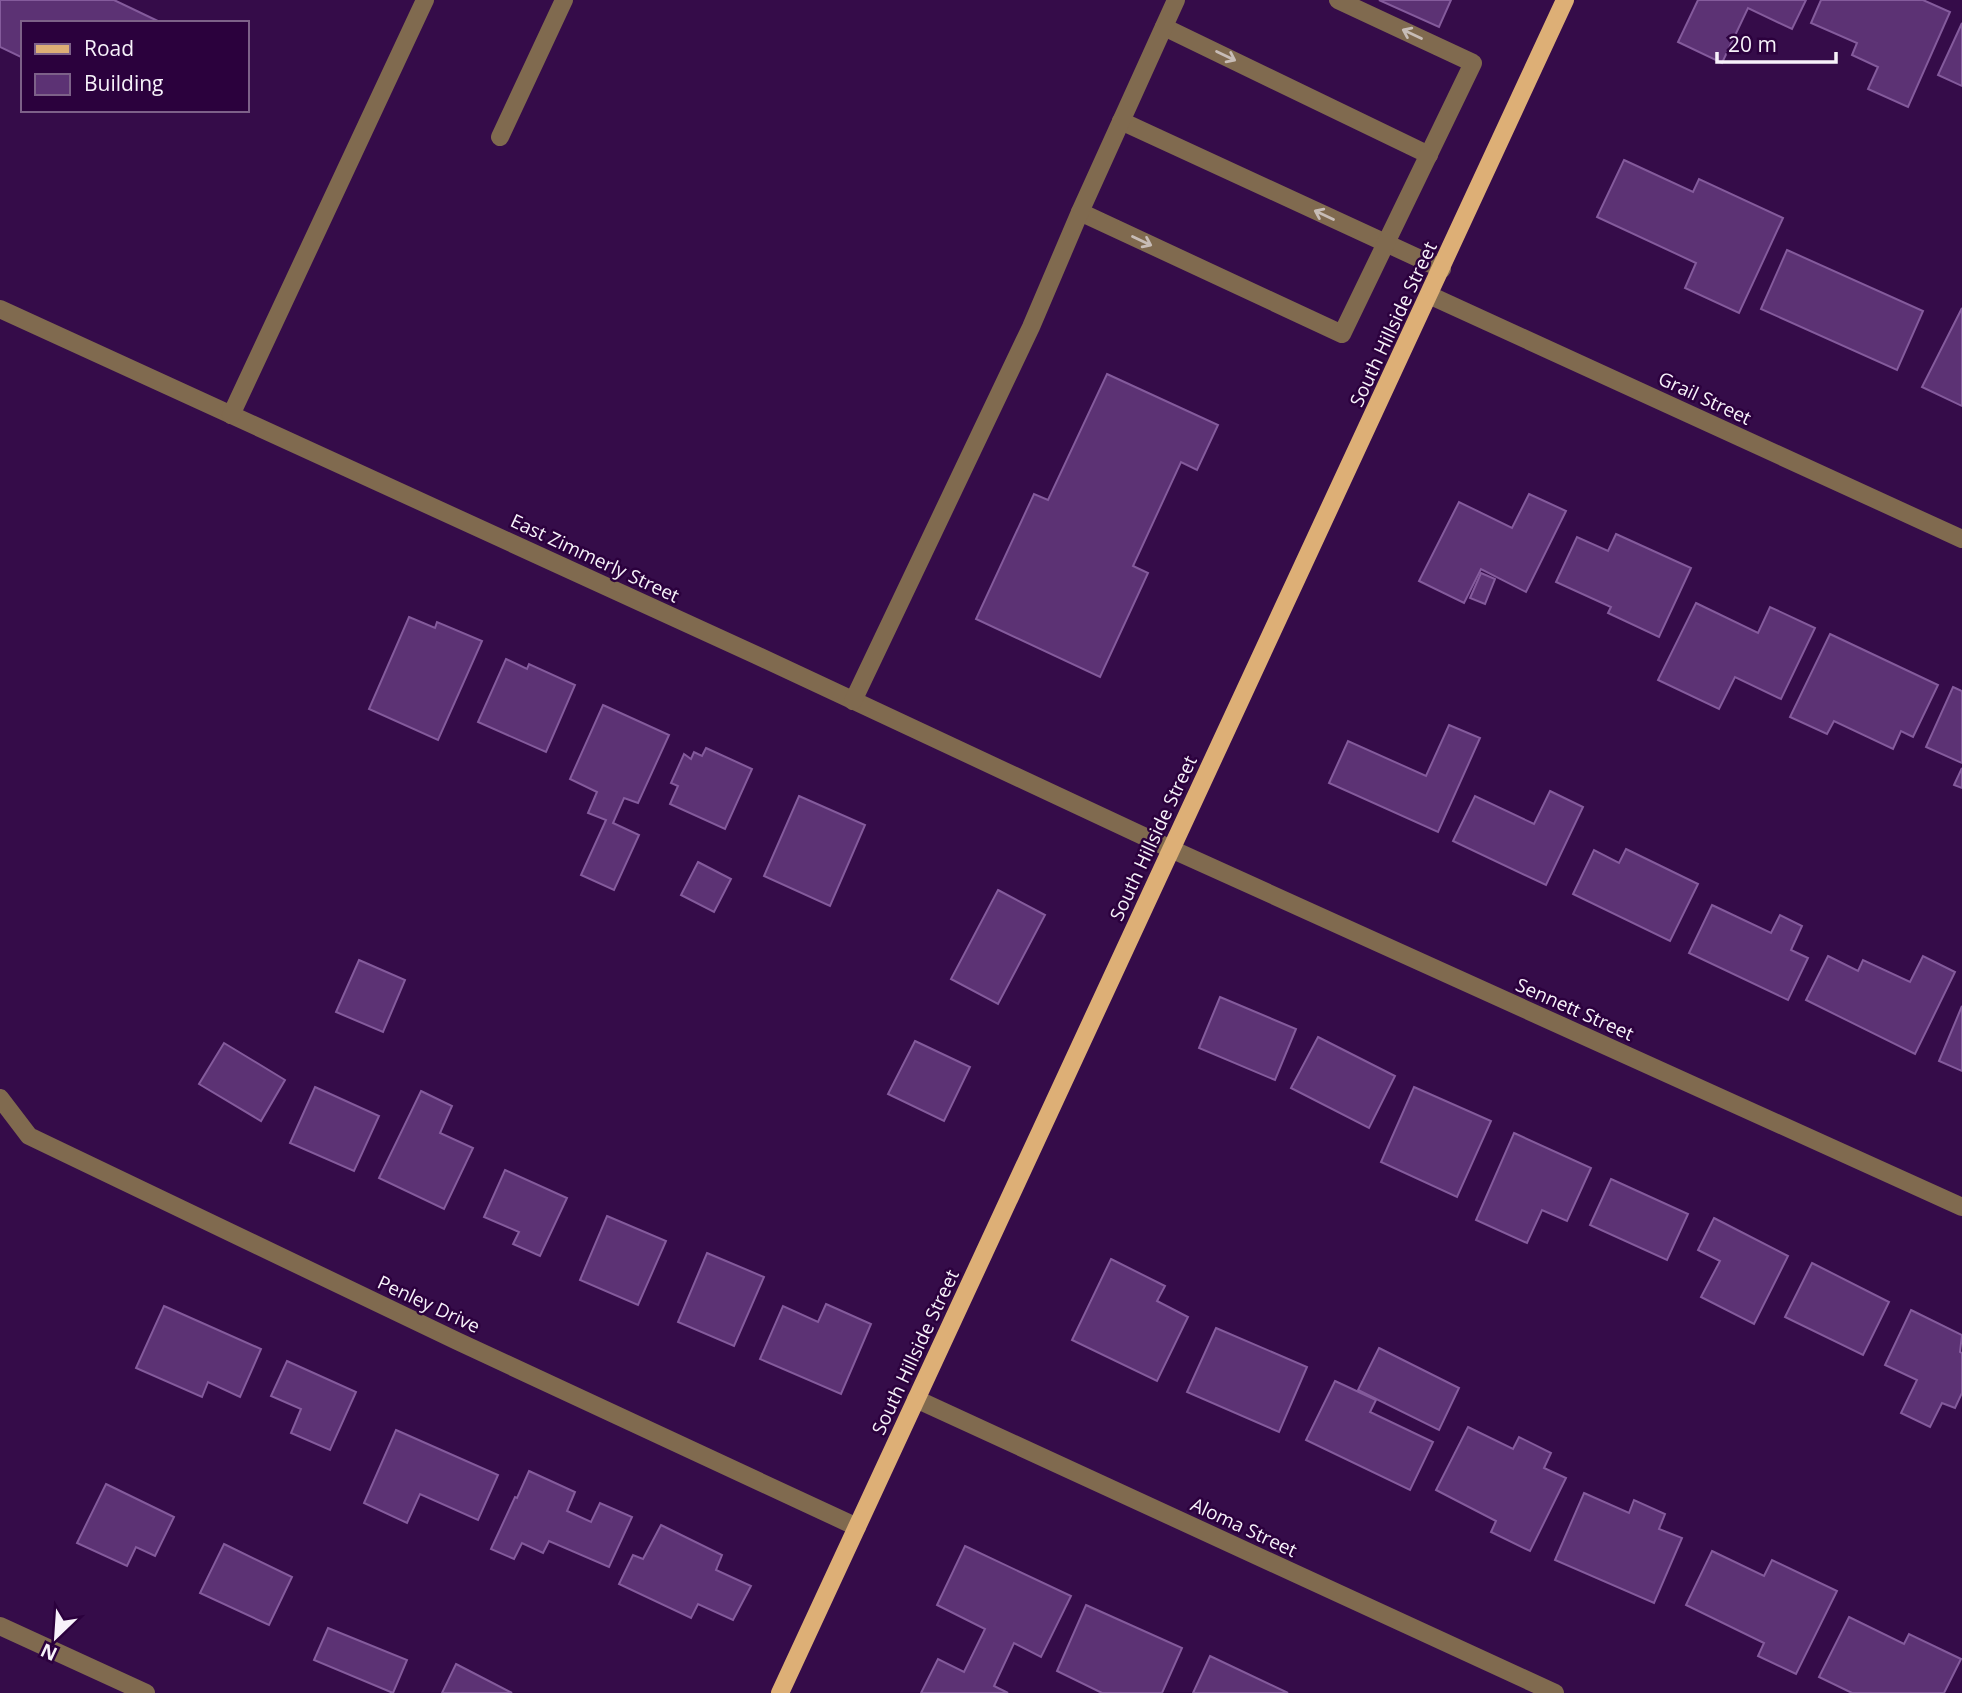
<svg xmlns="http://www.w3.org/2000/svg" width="1962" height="1693" font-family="'Open Sans',sans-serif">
	<rect width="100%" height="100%" fill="#350c49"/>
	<g fill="#5c3274" stroke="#845b9c" stroke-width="2">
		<path d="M0,0H114L162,23H23V58L0,47Z"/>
		<path d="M1379,0H1451L1439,27Z"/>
		<path d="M1698,0H1806L1792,29L1748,8L1722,63L1678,42Z"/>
		<path d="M1821,0H1923L1950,12L1908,107L1868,89L1878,67L1852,55L1857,43L1811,23Z"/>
		<path d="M1962,23V86L1938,75Z"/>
		<path d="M1624,160L1693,192L1699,179L1783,218L1739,313L1685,288L1696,263L1597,217Z"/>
		<path d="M1787,250L1923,311L1897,370L1761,309Z"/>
		<path d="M1962,308V406L1922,387Z"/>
		<path d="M1107,374L1218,425L1197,470L1181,462L1133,566L1148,573L1100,677L976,619L1034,494L1048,500Z"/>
		<path d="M1529,494L1566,511L1526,592L1481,569L1464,603L1419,581L1459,502L1512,528Z"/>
		<path d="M1616,534L1691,568L1659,637L1608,613L1611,607L1556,582L1577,537L1608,551Z"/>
		<path d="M1481,573L1495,579L1485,604L1470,598Z"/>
		<path d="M1696,603L1758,633L1770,607L1815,628L1781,699L1735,677L1719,709L1658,680Z"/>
		<path d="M409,617L435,628L437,622L482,641L438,740L369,709Z"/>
		<path d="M1830,634L1938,685L1913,737L1901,731L1893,749L1834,721L1827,734L1790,717Z"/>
		<path d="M506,659L527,669L529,664L575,685L546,752L478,722Z"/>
		<path d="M1953,687L1962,691V763L1926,747Z"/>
		<path d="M603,705L669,735L638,803L624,798L613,823L639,835L614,890L581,875L606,820L588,813L597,792L570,779Z"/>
		<path d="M1449,725L1480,738L1438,832L1329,783L1348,741L1426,776Z"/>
		<path d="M706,748L752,769L725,829L670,804L678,786L671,783L684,754L691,759L694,752L702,756Z"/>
		<path d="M1962,768V788L1954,785Z"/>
		<path d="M1550,791L1583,807L1546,885L1453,841L1475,796L1534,824Z"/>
		<path d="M799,796L865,825L830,906L764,876Z"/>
		<path d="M1626,849L1698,884L1670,941L1573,894L1594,850L1619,863Z"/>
		<path d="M698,862L731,879L714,912L681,895Z"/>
		<path d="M998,890L1045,915L998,1004L951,979Z"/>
		<path d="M1712,905L1771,933L1780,915L1802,926L1791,950L1808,958L1788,1000L1689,953Z"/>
		<path d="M1828,956L1858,971L1863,960L1910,982L1923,956L1955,972L1915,1054L1806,1000Z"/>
		<path d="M359,960L405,980L383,1032L336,1012Z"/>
		<path d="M1220,997L1296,1029L1275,1080L1199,1048Z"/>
		<path d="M1962,1006V1071L1939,1061Z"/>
		<path d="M1318,1037L1395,1076L1369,1128L1291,1088Z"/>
		<path d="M915,1041L970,1067L944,1121L888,1094Z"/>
		<path d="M224,1043L285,1080L261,1121L199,1084Z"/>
		<path d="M315,1087L379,1116L354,1171L290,1143Z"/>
		<path d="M1414,1087L1491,1121L1457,1197L1381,1162Z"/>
		<path d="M421,1091L452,1106L440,1133L473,1148L444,1209L379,1178Z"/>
		<path d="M1514,1133L1591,1168L1567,1221L1542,1210L1527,1243L1476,1220Z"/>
		<path d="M505,1170L567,1198L540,1256L513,1244L519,1232L484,1217Z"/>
		<path d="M1611,1179L1688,1214L1667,1260L1590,1225Z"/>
		<path d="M607,1216L666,1241L638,1305L580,1280Z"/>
		<path d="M1714,1218L1788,1256L1754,1324L1701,1297L1720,1261L1698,1250Z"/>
		<path d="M707,1253L764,1277L734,1346L678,1322Z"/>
		<path d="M1111,1259L1165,1286L1157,1301L1188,1317L1157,1381L1072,1340Z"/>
		<path d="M1812,1263L1889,1302L1863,1355L1785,1317Z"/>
		<path d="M826,1304L871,1324L841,1394L760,1359L783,1306L818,1322Z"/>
		<path d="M164,1306L261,1349L240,1397L208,1382L202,1397L136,1368Z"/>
		<path d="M1911,1310L1962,1335L1960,1352L1962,1353V1393L1955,1408L1942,1403L1930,1427L1901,1413L1917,1380L1885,1365Z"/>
		<path d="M1216,1328L1307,1367L1279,1432L1187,1392Z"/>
		<path d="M1379,1348L1459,1388L1439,1430L1358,1390Z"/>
		<path d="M287,1361L356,1392L330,1450L291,1433L301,1409L271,1396Z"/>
		<path d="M1335,1381L1376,1400L1370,1412L1433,1442L1410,1490L1306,1440Z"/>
		<path d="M1468,1427L1513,1449L1519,1437L1551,1453L1544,1468L1566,1478L1530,1551L1491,1532L1496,1521L1436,1490Z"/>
		<path d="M396,1430L498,1475L478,1520L420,1494L407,1523L364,1503Z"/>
		<path d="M529,1471L575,1492L567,1511L591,1522L600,1503L632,1517L609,1567L549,1541L543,1553L522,1543L514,1559L491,1549L515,1497L517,1498Z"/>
		<path d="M106,1484L174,1517L155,1556L136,1547L127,1566L77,1543Z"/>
		<path d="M1584,1493L1629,1513L1634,1500L1665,1514L1659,1529L1682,1538L1654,1603L1555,1560Z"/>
		<path d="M661,1525L722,1555L716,1570L751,1586L733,1620L698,1604L691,1618L619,1584L633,1555L643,1559Z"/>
		<path d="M224,1544L292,1577L269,1625L200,1593Z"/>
		<path d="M965,1546L1071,1596L1041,1657L1014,1643L994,1686L1008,1693H921L938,1659L964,1672L985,1629L937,1605Z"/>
		<path d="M1712,1551L1764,1576L1772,1560L1837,1591L1796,1674L1758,1656L1764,1643L1686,1605Z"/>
		<path d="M1086,1605L1182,1648L1162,1693H1102L1057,1671Z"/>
		<path d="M1849,1617L1904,1644L1909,1634L1961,1659L1944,1693H1852L1819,1677Z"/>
		<path d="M328,1628L407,1660L393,1693L314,1660Z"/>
		<path d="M1210,1656L1288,1693H1193Z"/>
		<path d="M456,1664L512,1693H442Z"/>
	</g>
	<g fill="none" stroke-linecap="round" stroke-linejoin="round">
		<g stroke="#806a4f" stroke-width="18">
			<path d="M1164,27L1429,155"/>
			<path d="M1121,121L1442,269"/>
			<path d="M500,137L564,0"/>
			<path d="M1080,212L1342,334L1473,63L1338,0"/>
			<path d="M1429,295L1962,539"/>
			<path d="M0,309L756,655L1171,849L1962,1207"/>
			<path d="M231,415L425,0"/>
			<path d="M853,701L1031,327L1080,212L1176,0"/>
			<path d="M0,1098L29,1136L457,1341L857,1527"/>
			<path d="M916,1399L1555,1693"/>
			<path d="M0,1626L146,1693"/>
		</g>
		<path stroke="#ddaf76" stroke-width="18" d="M780,1693L1565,0"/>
	</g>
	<defs><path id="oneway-shaft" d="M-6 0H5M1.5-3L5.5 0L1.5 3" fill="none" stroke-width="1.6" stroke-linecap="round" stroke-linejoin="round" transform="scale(1.75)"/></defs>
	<g stroke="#c7bcb6">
		<use href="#oneway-shaft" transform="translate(1412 34) rotate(-155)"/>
		<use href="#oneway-shaft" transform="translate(1226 56) rotate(26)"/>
		<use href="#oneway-shaft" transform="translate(1324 215) rotate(-155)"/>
		<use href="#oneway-shaft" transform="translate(1142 241) rotate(25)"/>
	</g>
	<g text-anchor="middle" stroke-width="5" stroke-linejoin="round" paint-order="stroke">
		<g font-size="19" fill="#f7f2fa" stroke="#2b013d">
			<text transform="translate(1393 324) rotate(-65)" y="7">South Hillside Street</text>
			<text transform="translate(1705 398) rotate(25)" y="7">Grail Street</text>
			<text transform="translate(595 558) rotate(25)" y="7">East Zimmerly Street</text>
			<text transform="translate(1153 838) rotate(-65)" y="7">South Hillside Street</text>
			<text transform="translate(1575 1009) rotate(24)" y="7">Sennett Street</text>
			<text transform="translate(429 1304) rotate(25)" y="7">Penley Drive</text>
			<text transform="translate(915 1352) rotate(-65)" y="7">South Hillside Street</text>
			<text transform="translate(1244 1527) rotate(25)" y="7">Aloma Street</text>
		</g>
	</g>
	<rect x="21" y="21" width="228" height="91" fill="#2b013d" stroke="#7d6189" stroke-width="2"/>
	<rect x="35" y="44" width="35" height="10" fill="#ddaf76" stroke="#7d6189" stroke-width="2"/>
	<text x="84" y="56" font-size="21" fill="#f7f2fa">Road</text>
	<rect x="35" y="74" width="35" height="21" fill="#5c3274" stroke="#7d6189" stroke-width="2"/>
	<text x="84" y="91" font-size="21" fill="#f7f2fa">Building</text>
	<g transform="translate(56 1637) rotate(205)" stroke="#2b013d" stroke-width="5" paint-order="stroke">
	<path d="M0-5L12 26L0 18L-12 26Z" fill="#f7f2fa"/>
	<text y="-10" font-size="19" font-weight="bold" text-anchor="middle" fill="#f7f2fa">N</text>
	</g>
	<path d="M1717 52v10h119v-10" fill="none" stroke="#f7f2fa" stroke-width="3.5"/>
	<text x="1728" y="52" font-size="21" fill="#f7f2fa" stroke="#2b013d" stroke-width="5" paint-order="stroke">20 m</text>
</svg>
